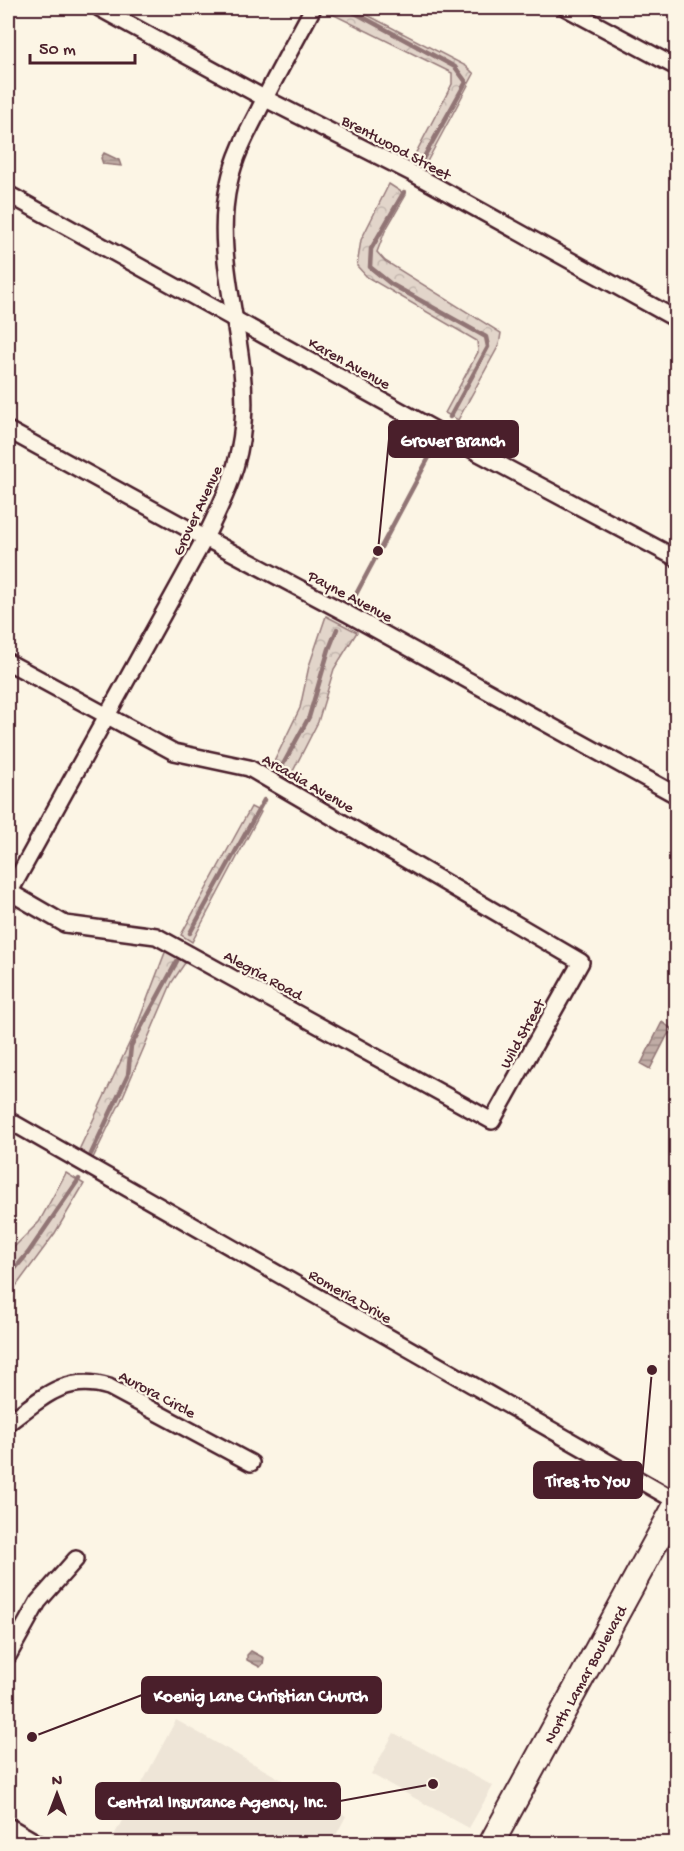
<svg xmlns="http://www.w3.org/2000/svg" width="684" height="1851" font-family="'Gochi Hand',sans-serif">
	<defs>
		<pattern id="forest-crowns" width="20" height="18" patternUnits="userSpaceOnUse" patternTransform="scale(1.5)"><rect width="20" height="18" fill="#e2d5ca"/><path d="M2 6a3 3 0 1 1 6 0M12 15a3 3 0 1 1 6 0" fill="none" stroke="#c3b6ae"/></pattern>
		<pattern id="water-rules" width="6" height="5" patternUnits="userSpaceOnUse" patternTransform="scale(1.5)"><rect width="6" height="5" fill="#c0aca5"/><path d="M0 2.5h6" fill="none" stroke="#9e8b87"/></pattern>
	</defs>
	<rect width="100%" height="100%" fill="#fcf5e5"/>
	<filter id="ink" filterUnits="userSpaceOnUse"><feTurbulence type="fractalNoise" baseFrequency=".0167" numOctaves="2"/><feDisplacementMap in="SourceGraphic" scale="12" xChannelSelector="R" yChannelSelector="G"/><feConvolveMatrix kernelMatrix="1 2 1 2 8 2 1 2 1" color-interpolation-filters="sRGB"/></filter>
	<g filter="url(#ink)">
		<g fill="#eee5d7">
			<path d="M176,1720L346,1816L332,1843H110Z"/>
			<path d="M394,1733L493,1786L469,1828L371,1774Z"/>
		</g>
		<g fill="url(#forest-crowns)" stroke="#967a7a" stroke-width="1.5">
			<path d="M330,8H354L466,66L474,74L422,171L410,164L452,84V73L328,12Z"/>
			<path d="M389,184L406,195L385,231L377,252L385,261L501,333L499,345L458,420L445,413L478,352L477,341L367,277L357,266L361,240Z"/>
			<path d="M326,616L357,632L334,669L318,722L289,779L271,768L300,708L309,666Z"/>
			<path d="M251,807L261,812L192,942L181,935Z"/>
			<path d="M166,950L185,963L172,982L121,1101L93,1158L79,1150L135,1031Z"/>
			<path d="M66,1173L84,1184L55,1233L8,1297V1253L39,1222Z"/>
		</g>
		<g fill="url(#water-rules)" stroke="#917474" stroke-width="1.5">
			<path d="M104,153L119,160L121,166L103,164L101,158Z"/>
			<path d="M662,1022L672,1029L667,1036L650,1069L641,1064Z"/>
			<path d="M251,1651L264,1658L263,1664L260,1667L247,1660V1655Z"/>
		</g>
		<g fill="none" stroke-linecap="round" stroke-linejoin="round">
			<g stroke="#917474" stroke-width="4.5">
				<path d="M346,8L455,67L466,82L420,164"/>
				<path d="M404,192L371,249L370,267L391,284L486,337L488,347L450,417"/>
				<path d="M354,598L434,448"/>
				<path d="M280,770L309,717L329,649L337,629"/>
				<path d="M190,933L264,800"/>
				<path d="M91,1154L128,1075L131,1046L177,961"/>
				<path d="M8,1277L28,1253L79,1179"/>
			</g>
			<defs>
				<g id="minor">
					<path d="M99,8L264,98L414,174L676,319"/>
					<path d="M566,8L676,67"/>
					<path d="M8,194L439,432L676,558"/>
					<path d="M8,430L205,538L346,613L676,795"/>
					<path d="M8,662L174,752L249,768L581,962L492,1121L156,936L65,924L8,891"/>
					<path d="M8,895L205,538C224,499 240,467 243,423C250,343 211,263 229,183C234,158 246,135 258,112C275,77 295,42 313,8"/>
					<path d="M8,1120L676,1501"/>
					<path d="M8,1423C41,1399 65,1373 109,1387L251,1463"/>
					<path d="M8,1656L38,1602L76,1559"/>
					<path d="M8,1826L39,1844"/>
				</g>
				<path id="primary" d="M491,1844L676,1505"/>
			</defs>
			<use href="#minor" stroke="#4a1f2b" stroke-width="20"/>
			<use href="#primary" stroke="#4a1f2b" stroke-width="28"/>
			<use href="#minor" stroke="#fcf5e5" stroke-width="15"/>
			<use href="#primary" stroke="#fcf5e5" stroke-width="24"/>
		</g>
	</g>
	<g text-anchor="middle" stroke-width="4.5" stroke-linejoin="round" paint-order="stroke">
		<g font-size="16" fill="#4a1f2b" stroke="#fcf5e5">
			<text transform="translate(397 146) rotate(28)" y="6">Brentwood Street</text>
			<text transform="translate(350 362) rotate(29)" y="6">Karen Avenue</text>
			<text transform="translate(196 510) rotate(-65)" y="6">Grover Avenue</text>
			<text transform="translate(351 595) rotate(28)" y="6">Payne Avenue</text>
			<text transform="translate(309 782) rotate(30)" y="6">Arcadia Avenue</text>
			<text transform="translate(264 974) rotate(29)" y="6">Alegria Road</text>
			<text transform="translate(521 1033) rotate(-61)" y="6">Wild Street</text>
			<text transform="translate(351 1295) rotate(30)" y="6">Romeria Drive</text>
			<text transform="translate(158 1393) rotate(28)" y="6">Aurora Circle</text>
			<text transform="translate(584 1674) rotate(-61)" y="6">North Lamar Boulevard</text>
		</g>
	</g>
	<path fill="none" stroke="#4a1f2b" stroke-width="2" d="M378 551L389 439M652 1370L642 1480M32 1737L142 1695M433 1784L340 1801"/>
	<g fill="#4a1f2b" stroke="#fcf5e5" stroke-width="2">
		<circle cx="378" cy="551" r="6"/>
		<circle cx="652" cy="1370" r="6"/>
		<circle cx="32" cy="1737" r="6"/>
		<circle cx="433" cy="1784" r="6"/>
	</g>
	<g fill="#4a1f2b" stroke="#4a1f2b" stroke-width="2">
		<rect x="389" y="421" width="129" height="36" rx="6"/>
		<rect x="534" y="1462" width="108" height="36" rx="6"/>
		<rect x="142" y="1677" width="239" height="36" rx="6"/>
		<rect x="96" y="1783" width="244" height="36" rx="6"/>
	</g>
	<g font-size="18" text-anchor="middle" font-weight="bold" fill="#fff">
		<text x="453" y="446">Grover Branch</text>
		<text x="588" y="1486">Tires to You</text>
		<text x="261" y="1701">Koenig Lane Christian Church</text>
		<text x="218" y="1807">Central Insurance Agency, Inc.</text>
	</g>
	<rect width="684" height="1851" fill="none" stroke="#fcf5e5" stroke-width="30"/>
	<rect x="15" y="15" width="654" height="1821" fill="none" stroke="#4a1f2b" stroke-width="2" filter="url(#ink)"/>
	<g transform="translate(57 1794)" stroke="#fcf5e5" stroke-width="4.5" paint-order="stroke">
	<path d="M0-4.5L10 22L0 15L-10 22Z" fill="#4a1f2b"/>
	<text y="-9" font-size="16" font-weight="bold" text-anchor="middle" fill="#4a1f2b">N</text>
	</g>
	<path d="M30 54v9h105v-9" fill="none" stroke="#4a1f2b" stroke-width="3"/>
	<text x="39" y="54" font-size="18" fill="#4a1f2b" stroke="#fcf5e5" stroke-width="4.5" paint-order="stroke">50 m</text>
</svg>
